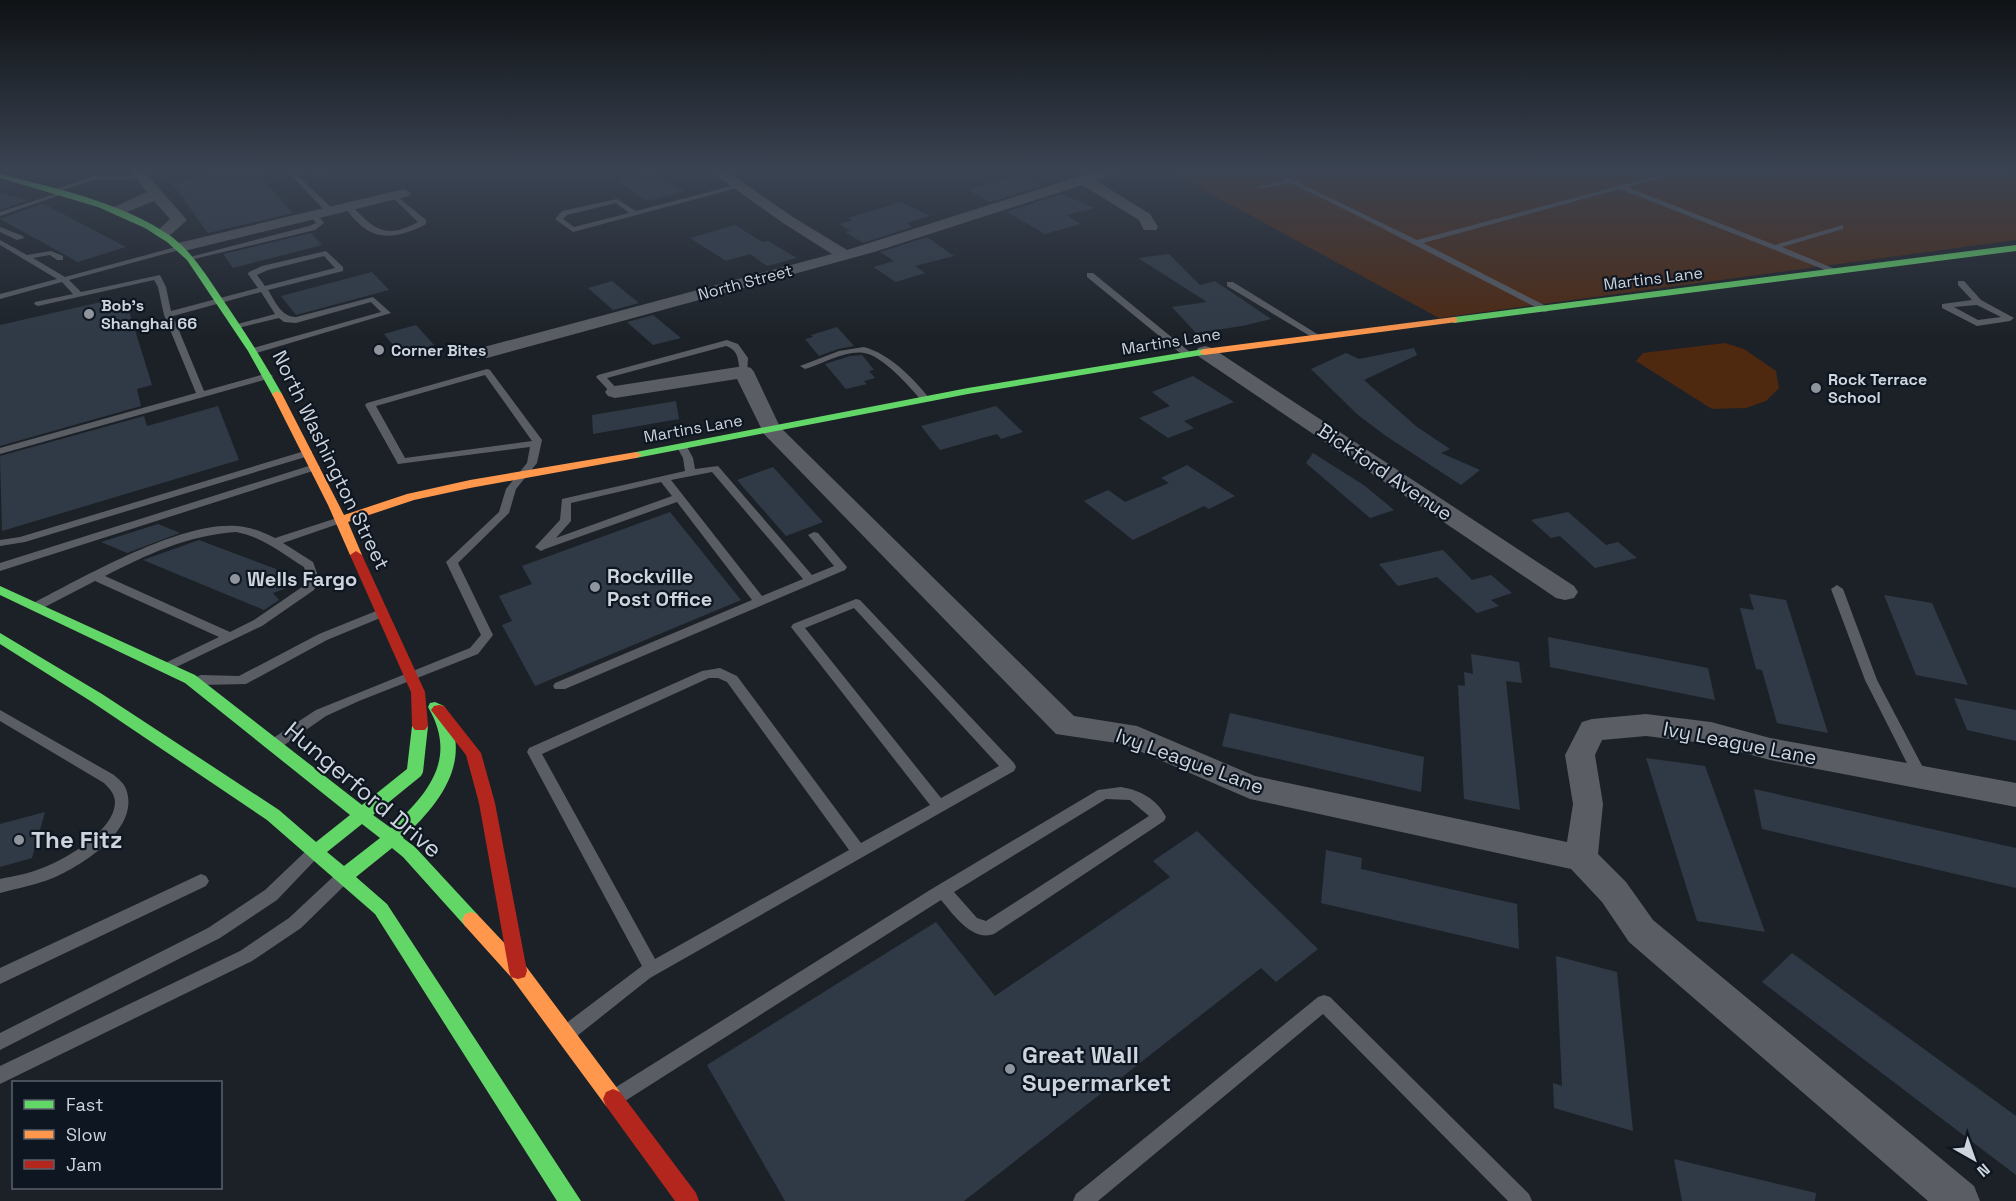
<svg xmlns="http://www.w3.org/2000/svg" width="2016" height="1201" font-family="'Space Grotesk',sans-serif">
	<rect width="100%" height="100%" fill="#1c2127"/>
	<g fill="#4f2810">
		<path d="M1169,171H1989L2016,177V240L1439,318Z"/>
		<path d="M1725,343L1744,349L1776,371L1779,388L1766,401L1746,408L1712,409L1636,361L1643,353Z"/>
	</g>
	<g fill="#303a46">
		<path d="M231,171H255L293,213L208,233L172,183Z"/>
		<path d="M653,172L684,191L647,201L617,181Z"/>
		<path d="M1016,176L1041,186L990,202L968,190Z"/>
		<path d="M0,193L28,200L0,210Z"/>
		<path d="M1061,194L1095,208L1067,215L1080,224L1045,234L1007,212Z"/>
		<path d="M901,202L930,216L907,223L912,227L863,243L845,232L850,231L839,224L853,220L848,218Z"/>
		<path d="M42,204H44L126,247L78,262L0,219Z"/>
		<path d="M735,225L762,242L768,241L797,258L767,266L750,254L726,261L690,238Z"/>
		<path d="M311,233L322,245L233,268L223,254Z"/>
		<path d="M927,237L954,256L915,266L925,273L896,282L873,267L894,261L880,252Z"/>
		<path d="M1169,254L1200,285L1215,281L1271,319L1242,326L1196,333L1172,307L1207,302L1138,258Z"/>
		<path d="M372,272L389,290L296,315L281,296Z"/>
		<path d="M612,281L639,303L613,310L588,288Z"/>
		<path d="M110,300L112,305L126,301L152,385L137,389L141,406L0,446V325Z"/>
		<path d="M653,315L681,338L653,345L627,322Z"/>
		<path d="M416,325L434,345L401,355L384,334Z"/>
		<path d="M837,327L854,346L838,349L819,356L805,339L813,337L811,335Z"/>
		<path d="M1414,348L1417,355L1364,380L1417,427L1450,449L1441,453L1480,470L1461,485L1386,436L1358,415L1311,369L1346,353L1359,359Z"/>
		<path d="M862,355L874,370L869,371L875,378L864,381L867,384L846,389L825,364L850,356Z"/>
		<path d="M1193,376L1234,402L1184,421L1194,428L1168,438L1139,418L1170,406L1152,392Z"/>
		<path d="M676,401L679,419L593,434L592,415Z"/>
		<path d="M218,406L239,460L2,531L0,456L144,416L147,426Z"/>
		<path d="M996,406L1023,432L1001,439L997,434L940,450L921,426Z"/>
		<path d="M1313,453L1365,486L1394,510L1370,518L1306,463Z"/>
		<path d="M1187,465L1235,496L1209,509L1204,506L1133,540L1084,501L1108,490L1125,502L1169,483L1161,478Z"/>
		<path d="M773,467L823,522L786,536L737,480Z"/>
		<path d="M670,512L741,600L535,686L502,625L512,621L499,596L532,584L522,566Z"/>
		<path d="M1568,512L1606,545L1618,542L1637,558L1595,568L1560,536L1551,538L1531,520Z"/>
		<path d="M158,524L180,533L127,553L101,542Z"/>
		<path d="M199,540L276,569L287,588L273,593L279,600L264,610L143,560Z"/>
		<path d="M1443,550L1472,580L1491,575L1512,593L1491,600L1499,606L1477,613L1437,577L1398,586L1379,564Z"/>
		<path d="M1749,594L1786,600L1828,733L1777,723L1762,670L1756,669L1740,608L1754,610Z"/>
		<path d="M1884,595L1932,603L1968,685L1916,675Z"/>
		<path d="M1548,637L1708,668L1715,700L1550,667Z"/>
		<path d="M1471,654L1519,662L1522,683L1506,681L1520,810L1464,799L1458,685L1465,686L1464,672L1473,674Z"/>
		<path d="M1954,698L2016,710V741L1967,730Z"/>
		<path d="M1230,713L1424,757L1421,792L1222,746Z"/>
		<path d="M1646,758L1705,766L1765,932L1697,921Z"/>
		<path d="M1754,789L2016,848V888L1762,829Z"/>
		<path d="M45,812L32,858L0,867V824Z"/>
		<path d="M1197,831L1318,949L1276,982L1261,968L964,1201H785L707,1065L936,922L995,996L1170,877L1153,861Z"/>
		<path d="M1326,850L1362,858L1361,869L1517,904L1519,949L1321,903Z"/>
		<path d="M1792,953L2016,1116V1175L1762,982Z"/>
		<path d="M1556,956L1617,972L1633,1131L1554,1108L1553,1083L1562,1086Z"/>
		<path d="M1674,1159L1816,1193L1815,1201H1682Z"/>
	</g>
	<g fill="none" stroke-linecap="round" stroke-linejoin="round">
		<g fill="#5a5e64" fill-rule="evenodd">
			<path d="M287,171H293L333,209V213H327Z"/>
			<path d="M322,171H333L314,176L311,174Z"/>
			<path d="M1268,171H1275L1417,240L1674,171H1683L1682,172L1627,187L1775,245L1843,225V229L1782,247L1840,271L1833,273L1620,189L1423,243L1548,307V311L1545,312L1372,223L1291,183L1257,189V187L1285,180Z"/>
			<path d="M142,173L145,175L144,176L127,180H94L56,192L51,191L93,176H127Z"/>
			<path d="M739,184L741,185V187L573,232L555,219L562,211L617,199L636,211ZM616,203L629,213L574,227L563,219L567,215Z"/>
			<path d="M61,192L66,193L0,216V212Z"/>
			<path d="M393,193L426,220V224C411,233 385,241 369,231C359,226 351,215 344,207L351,205C374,229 385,240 418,222L391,196V194Z"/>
			<path d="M310,213H316L324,223L315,230L190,260L186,258L309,226L316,223L309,215Z"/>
			<path d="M0,227L23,236L24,238L17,240L0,232Z"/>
			<path d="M0,240L27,255L51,251L63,256V260H57L50,255L33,258L65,277L183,245V249L69,280L81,292L160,275L166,287L171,311L258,288L248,274L249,272L262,266L326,251L343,267V271L268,290C275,301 281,317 296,317L373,297L391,313L253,354L250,353V349L381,312L371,302L296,323L284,322L279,318L234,329V325L275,314L261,292L173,316L204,391L268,373L273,376L271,378L0,454V448L196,393L164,315L158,287L154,280L38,306L34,304L35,302L73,294L62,282L0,299V294L57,279L0,245ZM324,256L335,268L265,286L257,275L268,270Z"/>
			<path d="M1087,273H1093L1191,353V357H1185L1087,277Z"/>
			<path d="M1958,281H1964L1981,300L2014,318L2010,321L1977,326L1942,308V304L1972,300L1958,285ZM1977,305L2001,317L1978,320L1954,307Z"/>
			<path d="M1227,282H1233L1322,337L1315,339L1227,286Z"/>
			<path d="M727,340L738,344L748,358L747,374H741C737,363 741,351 726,346L607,378L620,392L615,395L612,394L596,377L598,375Z"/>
			<path d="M864,347C890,354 913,378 930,399L928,401H922C910,387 882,355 864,353C845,350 823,364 805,369L800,366L839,351Z"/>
			<path d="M487,369L490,370L542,440L537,463L516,489L509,513L458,563L493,635L478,654L359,701L326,716L280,748L275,749L270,748L268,744L270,740L316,710L470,648L481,635L446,562L499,512L506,489L527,463L530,447L398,464L365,405L367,403ZM485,375L532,441L405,458L376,406Z"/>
			<path d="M682,444L686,445L693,458L695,469L718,466L812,575L834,566L808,535L814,532L818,533L847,567L845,570L565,689H555L553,686L555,683L752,600L677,502L545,549L541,551L535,547L560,520L562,499L685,471L683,458L677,447ZM712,472L803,579L762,596L671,480ZM661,482L672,496L556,538L571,521V503Z"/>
			<path d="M308,450L312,451V455L25,542L0,546V540L20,537Z"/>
			<path d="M315,464L320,467L319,469L0,571V563Z"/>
			<path d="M340,517L344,518L346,520L344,522L283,543L313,562L319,579L314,590L262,626L168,671L163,670L162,667L163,664L219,637L95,581L41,609H33L31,606L33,603C84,577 180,521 237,526C250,527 263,532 275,538ZM236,532C263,537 281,553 304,567L307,579L305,585L254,620L230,632L105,576C146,555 188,535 236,532Z"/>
			<path d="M1837,585L1843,589L1877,680L1928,777L1926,781L1921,783L1916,781L1865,680L1831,589Z"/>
			<path d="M856,599L860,600L1014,763L1016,767L1014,771L650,978L577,1036L571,1038L565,1036L562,1030L565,1024L642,966L527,752L529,748L702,671L720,668L737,676L861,843L930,805L791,627L793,624ZM854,608L999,766L941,798L805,628ZM709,678H718L727,682L849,850L655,959L542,754Z"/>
			<path d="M381,609L385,610L387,613L385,616L327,640L246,684L201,685L196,683L195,680L196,677L201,675L239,676L319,634Z"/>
			<path d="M0,710L114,775C118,779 124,783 126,789C141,828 83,865 53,878C36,885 18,888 0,893V879C15,876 31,873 45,867C68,858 114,830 115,803C115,794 110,789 104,783L0,721Z"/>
			<path d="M1121,787C1140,790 1157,799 1166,817L1164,821L994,934C972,942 953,914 941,900L625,1101L619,1104L613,1101L610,1095L613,1089L930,890L1098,790ZM1106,799L1130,800L1149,816L986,921L977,918L954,892Z"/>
			<path d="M312,848L317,850L320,854L317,858L277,900L220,938L0,1050V1033L208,928L265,890L307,850Z"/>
			<path d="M340,873L345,875L348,880L345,885L301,928L252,961L0,1084V1066L240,951L289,918L335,875Z"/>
			<path d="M201,874L206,876L209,881L206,886L0,984V968Z"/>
			<path d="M1324,995L1330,997L1529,1194L1532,1201H1508L1323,1014L1098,1201H1073L1076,1194L1318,997Z"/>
		</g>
		<g fill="#5a5e64" fill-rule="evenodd">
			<path d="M130,171H144L187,220L168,237L162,239L154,234L170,219L154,201L117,216L109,211L112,208L147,192Z"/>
			<path d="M710,171H726L793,217L847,250L1096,171H1116L1114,174L1095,180L1150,214L1158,227L1156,230H1144L1139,220L1082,185L874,252L487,358H473L470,354L473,350L832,254L783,223Z"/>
			<path d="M404,189L411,193L409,196L180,252L172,247L174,244Z"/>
			<path d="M1205,346L1212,348L1574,586L1578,592L1574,598L1565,600L1556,598L1198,356L1196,352L1198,348Z"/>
			<path d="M744,366L751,368L754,372L780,427L1074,716L1137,726L1255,776L1567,842L1573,804L1565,755L1582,722L1592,719L1646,714L1711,722L1770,738L2016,783V807L1770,760L1711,744L1646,736L1602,740L1595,755L1603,804L1598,854L1626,882L1653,920L1974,1186L1980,1201H1928L1629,942L1602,902L1571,869L1250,799L1123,744L1056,734L764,434L737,379L615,398L608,396L605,392L608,388L615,386Z"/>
		</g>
		<g fill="#63d668" fill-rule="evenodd">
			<path d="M0,174C58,189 122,202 172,237C193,253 206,275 221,297C243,329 263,360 282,394L281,396H273L248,351L187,260L167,242L145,228L98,207L0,178Z"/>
			<path d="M2016,245V251L1454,323L1449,320L1454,317Z"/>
			<path d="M1204,349L1209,352L1208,354L968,394L636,458L630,455L636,452L968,388Z"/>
			<path d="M0,586L195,675L362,805L407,769L412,726L415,722H425L428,726L423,772L421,776L373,815L391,828C429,793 458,758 428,707L430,703L435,702L444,706C474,760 442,801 403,838L415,847L477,914L480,920L477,926L471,928L465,926L403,857L392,848L356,877L387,904L581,1201H557L375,914L267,820L92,702L0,644V633L102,694L279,810L316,842L350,815L185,683L0,595ZM362,824L380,838L344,866L327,852Z"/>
		</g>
		<g fill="#ff974d" fill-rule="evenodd">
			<path d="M1454,317L1457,318V322L1204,355L1199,352L1204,349Z"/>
			<path d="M277,391L282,394L344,515L407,494L470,480L636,452L642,455L636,458L470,488L414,500L348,522L362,555L356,559L350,555L328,505L272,394Z"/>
			<path d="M471,912L477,914L525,965L620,1092L623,1099L620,1106L613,1109L606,1106L511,977L465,926L462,920L465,914Z"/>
		</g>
		<g fill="#b3261e" fill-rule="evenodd">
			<path d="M356,551L362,555L425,692L428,726L425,730H415L412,726L411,692L350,555Z"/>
			<path d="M439,705L444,706L481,753L495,803L527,971L525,977L518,979L511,977L509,971L479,803L466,755L431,710L434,706Z"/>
			<path d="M613,1089L620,1092L696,1193L699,1201H675L606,1106L603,1099L606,1092Z"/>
		</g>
	</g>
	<linearGradient id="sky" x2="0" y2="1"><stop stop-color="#0f1215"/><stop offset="0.5" stop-color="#3a4352"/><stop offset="1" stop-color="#3a4352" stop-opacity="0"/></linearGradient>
	<rect width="2016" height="339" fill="url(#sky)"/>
	<g fill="#90959d" stroke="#0e1622" stroke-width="2">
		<circle cx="89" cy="314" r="6"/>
		<circle cx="379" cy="350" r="6"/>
		<circle cx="1816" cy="388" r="6"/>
		<circle cx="235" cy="579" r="6"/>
		<circle cx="595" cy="587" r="6"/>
		<circle cx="19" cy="840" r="6"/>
		<circle cx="1010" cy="1069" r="6"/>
	</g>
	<g text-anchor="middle" stroke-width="4.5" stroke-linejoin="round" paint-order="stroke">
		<g font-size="16" fill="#ced4dc" stroke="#0e1622">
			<text transform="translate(1653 278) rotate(-7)" y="6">Martins Lane</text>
			<text transform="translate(745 282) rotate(-15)" y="6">North Street</text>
			<text transform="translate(1171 341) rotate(-9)" y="6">Martins Lane</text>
			<text transform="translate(693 428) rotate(-10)" y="6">Martins Lane</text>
		</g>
		<g font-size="16" font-weight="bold" fill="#ced4dc" stroke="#0e1622" text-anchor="start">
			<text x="101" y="311">Bob's<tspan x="101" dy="18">Shanghai 66</tspan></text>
			<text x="391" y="356">Corner Bites</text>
			<text x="1828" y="385">Rock Terrace<tspan x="1828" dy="18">School</tspan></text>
		</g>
		<g font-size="20" fill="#ced4dc" stroke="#0e1622">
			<text transform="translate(331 460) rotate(64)" y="7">North Washington Street</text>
			<text transform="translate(1385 472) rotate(34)" y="7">Bickford Avenue</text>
			<text transform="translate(1740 743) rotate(11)" y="7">Ivy League Lane</text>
			<text transform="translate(1190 761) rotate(20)" y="7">Ivy League Lane</text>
		</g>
		<g font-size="20" font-weight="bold" fill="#ced4dc" stroke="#0e1622" text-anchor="start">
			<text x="607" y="583">Rockville<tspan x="607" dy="23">Post Office</tspan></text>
			<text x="247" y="586">Wells Fargo</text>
		</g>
		<g font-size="24" fill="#ced4dc" stroke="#0e1622">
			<text transform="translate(363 790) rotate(40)" y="8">Hungerford Drive</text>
		</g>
		<g font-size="24" font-weight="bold" fill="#ced4dc" stroke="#0e1622" text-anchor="start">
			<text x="31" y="848">The Fitz</text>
			<text x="1022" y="1063">Great Wall<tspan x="1022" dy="28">Supermarket</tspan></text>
		</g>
	</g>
	<rect x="12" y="1081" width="210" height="108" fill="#0e1622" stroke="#5b626c" stroke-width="1.5"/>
	<rect x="24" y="1100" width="30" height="9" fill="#63d668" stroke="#5b626c" stroke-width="1.5"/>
	<text x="66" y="1111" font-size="18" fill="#ced4dc">Fast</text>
	<rect x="24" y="1130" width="30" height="9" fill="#ff974d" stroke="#5b626c" stroke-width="1.5"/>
	<text x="66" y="1141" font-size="18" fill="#ced4dc">Slow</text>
	<rect x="24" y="1160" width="30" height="9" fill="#b3261e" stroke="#5b626c" stroke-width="1.5"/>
	<text x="66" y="1171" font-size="18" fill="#ced4dc">Jam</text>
	<g transform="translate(1974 1159) rotate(140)" stroke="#0e1622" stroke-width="4.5" paint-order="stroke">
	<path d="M0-4.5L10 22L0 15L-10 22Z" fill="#ced4dc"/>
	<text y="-9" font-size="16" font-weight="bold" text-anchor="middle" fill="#ced4dc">N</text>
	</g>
</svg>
